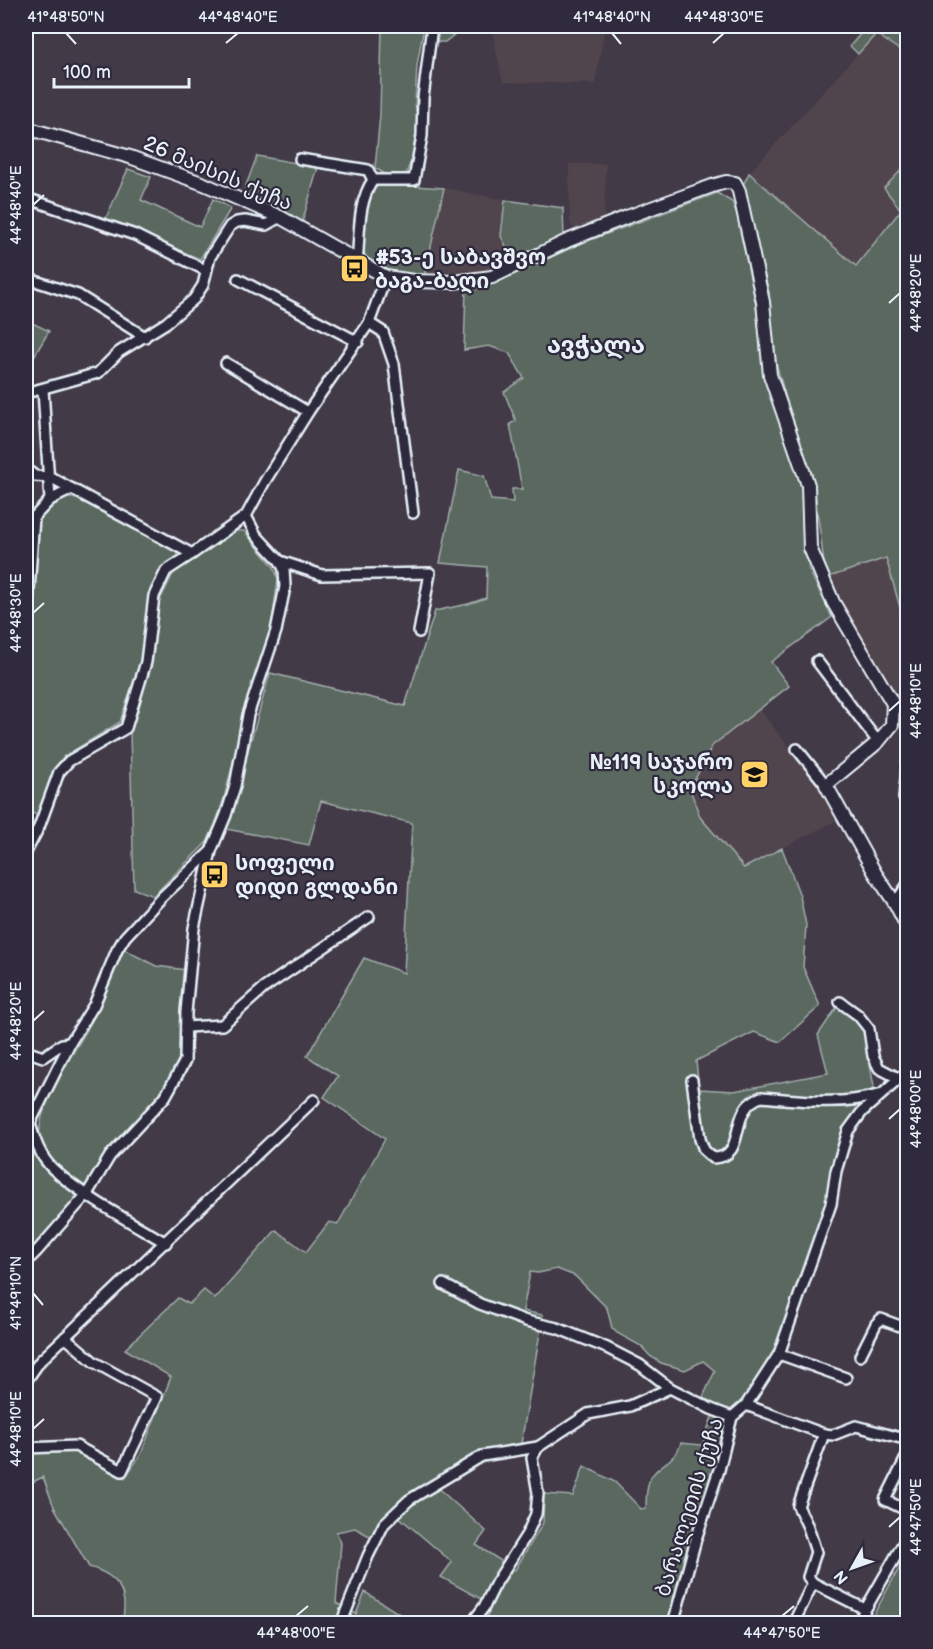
<svg xmlns="http://www.w3.org/2000/svg" width="933" height="1649" font-family="'Balsamiq Sans','Noto Sans Georgian',sans-serif">
	<rect width="100%" height="100%" fill="#433a47"/>
	<filter id="ink" filterUnits="userSpaceOnUse"><feTurbulence type="fractalNoise" baseFrequency=".0167" numOctaves="2"/><feDisplacementMap in="SourceGraphic" scale="12" xChannelSelector="R" yChannelSelector="G"/><feConvolveMatrix kernelMatrix="1 2 1 2 8 2 1 2 1" color-interpolation-filters="sRGB"/></filter>
	<g filter="url(#ink)">
		<g fill="#51454e">
			<path d="M491,26H605L595,84L503,82Z"/>
			<path d="M876,34L907,55V164L884,188L901,210L856,266L749,173Z"/>
			<path d="M569,164H606L604,221L584,230L577,231L570,224Z"/>
			<path d="M444,188L505,200L501,236L515,264L483,277L424,278Z"/>
			<path d="M886,558L907,632V767L894,702L829,577Z"/>
			<path d="M760,710L823,791L837,820L744,868L700,817L690,789L712,746Z"/>
		</g>
		<g fill="#5a685e" stroke="#a1acab" stroke-width="1.5">
			<path d="M382,26H424L417,65L415,104L418,120L416,148L406,174C393,179 386,175 375,168L380,115Z"/>
			<path d="M440,26H465L445,42H437Z"/>
			<path d="M801,26H907V55L876,34L858,54L850,46L862,32Z"/>
			<path d="M257,156L318,167L302,223L242,196Z"/>
			<path d="M907,164V632L886,558L829,577L824,563L813,478L787,402L776,363L769,316V292L742,187L749,173L856,266L901,210L884,188Z"/>
			<path d="M128,169L151,177L141,200L200,227L213,199L231,208L200,259L105,220Z"/>
			<path d="M381,184L444,188L424,278L394,277L372,265L364,253L360,229L370,192Z"/>
			<path d="M717,193L732,202L737,214L756,305L763,366L768,388L778,409L803,482L804,545L809,570L832,617L771,662L789,686L712,746L690,789L700,817L744,868L782,848L800,896L806,925L803,967L820,1006L780,1042L754,1032L696,1061L699,1089L734,1091L828,1073L818,1035L837,1007L853,1017L864,1032L874,1087L845,1128L832,1164L826,1206L773,1353L742,1404L732,1410L721,1408L702,1399L715,1371L703,1361L685,1370L661,1363L650,1356L641,1346L617,1333L612,1328L607,1308L575,1276L557,1269L538,1273L530,1272L523,1311L543,1315L521,1444L488,1449L431,1482L486,1531L476,1545L515,1570L543,1523L544,1494L573,1496L584,1466L615,1482L641,1509L646,1508C646,1499 646,1488 650,1479C657,1464 675,1463 681,1443L702,1445L713,1414L730,1419L670,1623H484L492,1605L441,1577L452,1562L392,1511L373,1538L355,1528L336,1532L341,1543L336,1603L356,1614L365,1592L409,1620L407,1623H122C129,1593 119,1575 89,1567L54,1507L43,1477L26,1485V1453L78,1451L125,1478L141,1454L171,1377L125,1349L178,1298L189,1304L204,1290L215,1299L276,1230L306,1252L329,1222L338,1224L385,1139L324,1097L338,1076L307,1056L364,958L404,973L412,823L321,801L309,845L226,829L270,673L405,706L435,611L468,604L486,598L487,567L440,563L459,470L484,476L491,500L513,502L512,489H522L510,424L516,421L504,392L524,378L509,353L489,346L464,350L466,289H476L497,282L582,243Z"/>
			<path d="M505,200L563,208L564,240L515,264L501,236Z"/>
			<path d="M26,320L49,331L26,370Z"/>
			<path d="M65,497L77,499L183,555L162,569L148,600L142,656L120,722L63,757L55,768L39,816L26,810V703L39,518L54,502Z"/>
			<path d="M237,531H244L274,567L278,579L271,630L254,681L224,798L215,825L207,842L153,896L134,889L130,731L147,675L158,604L174,572L229,534Z"/>
			<path d="M123,949L156,966L186,970L179,1057C173,1087 127,1128 107,1152C99,1162 93,1176 85,1187C67,1174 43,1162 40,1138C35,1105 79,1047 94,1017C105,994 111,970 123,949Z"/>
			<path d="M26,1150L79,1193V1197L26,1256Z"/>
			<path d="M907,1554V1623H869Z"/>
		</g>
		<g fill="none" stroke-linecap="round" stroke-linejoin="round">
			<defs>
				<g id="minor">
					<path d="M300,159L368,170L373,180"/>
					<path d="M373,180H414L422,136L423,98L432,26"/>
					<path d="M26,198L135,235L205,270"/>
					<path d="M357,263C360,236 357,203 373,180"/>
					<path d="M26,278L78,295L145,337"/>
					<path d="M238,279L358,342"/>
					<path d="M369,323L383,332L394,364L413,513"/>
					<path d="M226,363L308,412"/>
					<path d="M43,389L50,500"/>
					<path d="M26,393L98,373L119,352L166,323L194,299L203,285L210,257L230,226L237,222L245,221L266,225L280,217"/>
					<path d="M26,469L35,476L50,477L192,554L246,516L265,481L308,412L369,323L386,277"/>
					<path d="M280,561L322,575L430,573L419,632"/>
					<path d="M26,633L34,517L50,500L72,489"/>
					<path d="M817,661L878,742"/>
					<path d="M797,749L826,785"/>
					<path d="M908,758L904,798L908,804"/>
					<path d="M26,852L39,827L59,772L69,761L126,728L146,662L154,596L166,571L192,554"/>
					<path d="M895,903L908,884"/>
					<path d="M840,1002L858,1015L869,1029L873,1056L879,1068L898,1078"/>
					<path d="M186,1027L222,1025L264,988L369,917"/>
					<path d="M26,1051L43,1057L62,1044L70,1043"/>
					<path d="M692,1080L700,1139L704,1150L713,1158C749,1158 726,1109 761,1097C800,1100 840,1106 878,1095"/>
					<path d="M30,1124C35,1140 40,1157 53,1169C82,1196 131,1222 166,1243"/>
					<path d="M26,1131L70,1043L94,1005L117,950L125,937L162,897L211,851"/>
					<path d="M26,1262L37,1251L87,1194L110,1156L165,1097L185,1061L186,1012L194,928L211,851L226,815L235,786L248,715L276,631L285,587L284,569L280,561L256,535L246,516"/>
					<path d="M443,1284L480,1304L526,1321L557,1328L607,1348L640,1365L670,1388"/>
					<path d="M779,1354L846,1378"/>
					<path d="M860,1356L876,1324L881,1319L908,1329"/>
					<path d="M26,1381L40,1361L314,1100"/>
					<path d="M746,1405L824,1434L798,1506L808,1527L816,1552L808,1577L813,1583L793,1624"/>
					<path d="M824,1434L833,1435L856,1426L908,1440"/>
					<path d="M26,1448L76,1446L122,1471L157,1397L94,1362L65,1337"/>
					<path d="M908,1454L885,1500L908,1511"/>
					<path d="M813,1583L865,1609"/>
					<path d="M341,1624L368,1556L384,1524L409,1500L482,1456L538,1447"/>
					<path d="M471,1624L484,1607L496,1583L527,1534L536,1514L538,1493L532,1458L538,1447L588,1414L630,1406L670,1388L711,1409L732,1417"/>
					<path d="M673,1624L696,1539L719,1470L732,1417L746,1405L779,1354L831,1204L836,1171L848,1131L862,1112L908,1071"/>
					<path d="M857,1624L908,1535"/>
				</g>
				<path id="tertiary" d="M26,128L130,157L204,184L280,217L386,277L414,281L453,282L492,277L567,241L627,217L712,186L726,182L735,183L739,191L763,302L770,375L808,485L810,548L833,602L893,704L892,725L878,742L826,785L875,873L895,903L908,928"/>
			</defs>
			<use href="#minor" stroke="#e8f1f8" stroke-width="14"/>
			<use href="#tertiary" stroke="#e8f1f8" stroke-width="16"/>
			<use href="#minor" stroke="#2f2a3d" stroke-width="9"/>
			<use href="#tertiary" stroke="#2f2a3d" stroke-width="12"/>
		</g>
	</g>
	<path fill="none" stroke="#e8f1f8" stroke-width="2" d="M66,33L76,44M612,33L621,44M226,43L238,33M713,43L724,33M33,205L44,195M889,303L900,293M33,613L44,603M889,711L900,701M33,1021L44,1011M889,1119L900,1109M33,1293L43,1305M33,1429L44,1419M889,1527L900,1517M296,1616L308,1606M782,1616L794,1606"/>
	<defs>
		<symbol id="bus-square" viewBox="-11 -11 22 22"><rect x="-9" y="-9" width="18" height="18" rx="4" fill="#ffd166" stroke="#2f2a3d"/><path d="M-5-6H5V4H4V6H2V4H-2V6H-4V4H-5ZM-3.5-4V0h7V-4ZM-3.5 1.2v1.5H-2V1.2ZM2 1.2v1.5H3.5V1.2Z" fill="#111"/></symbol>
		<symbol id="school-square" viewBox="-11 -11 22 22"><rect x="-9" y="-9" width="18" height="18" rx="4" fill="#ffd166" stroke="#2f2a3d"/><path d="M0-5L7-2L0 1L-7-2ZM-4 1L0 2.5L4 1V4Q0 6-4 4Z" fill="#111"/></symbol>
	</defs>
	<g fill-rule="evenodd">
		<use href="#bus-square" x="338" y="252" width="33" height="33"/>
		<use href="#school-square" x="738" y="758" width="33" height="33"/>
		<use href="#bus-square" x="198" y="858" width="33" height="33"/>
	</g>
	<g text-anchor="middle" stroke-width="4.5" stroke-linejoin="round" paint-order="stroke">
		<g font-size="21" fill="#e8f1f8" stroke="#2f2a3d">
			<text transform="translate(218 173) rotate(23)" y="7">26 მაისის ქუჩა</text>
			<text transform="translate(689 1507) rotate(-73)" y="7">ბარალეთის ქუჩა</text>
		</g>
		<g font-size="21" font-weight="bold" fill="#e8f1f8" stroke="#2f2a3d" text-anchor="start">
			<text x="375" y="264">#53-ე საბავშვო<tspan x="375" dy="24">ბაგა-ბაღი</tspan></text>
			<text x="733" y="769" text-anchor="end">№119 საჯარო<tspan x="733" dy="24">სკოლა</tspan></text>
			<text x="235" y="870">სოფელი<tspan x="235" dy="24">დიდი გლდანი</tspan></text>
		</g>
		<g font-size="24" font-weight="bold" fill="#e8f1f8" stroke="#2f2a3d">
			<text x="596" y="353">ავჭალა</text>
		</g>
	</g>
	<rect width="933" height="1649" fill="none" stroke="#2f2a3d" stroke-width="66"/>
	<g transform="translate(852 1568) rotate(230)" stroke="#2f2a3d" stroke-width="4.5" paint-order="stroke">
	<path d="M0-4.5L10 22L0 15L-10 22Z" fill="#e8f1f8"/>
	<text y="-9" font-size="16" font-weight="bold" text-anchor="middle" fill="#e8f1f8">N</text>
	</g>
	<path d="M54 78v9h135v-9" fill="none" stroke="#e8f1f8" stroke-width="3"/>
	<text x="63" y="78" font-size="18" fill="#e8f1f8" stroke="#2f2a3d" stroke-width="4.5" paint-order="stroke">100 m</text>
	<rect x="33" y="33" width="867" height="1583" fill="none" stroke="#e8f1f8" stroke-width="2"/>
	<g font-size="15" text-anchor="middle" fill="#e8f1f8">
		<text x="66" y="22">41°48'50"N</text>
		<text x="238" y="22">44°48'40"E</text>
		<text x="612" y="22">41°48'40"N</text>
		<text x="724" y="22">44°48'30"E</text>
		<text transform="translate(16 205) rotate(-90)" y="5">44°48'40"E</text>
		<text transform="translate(916 293) rotate(-90)" y="5">44°48'20"E</text>
		<text transform="translate(16 613) rotate(-90)" y="5">44°48'30"E</text>
		<text transform="translate(916 701) rotate(-90)" y="5">44°48'10"E</text>
		<text transform="translate(16 1021) rotate(-90)" y="5">44°48'20"E</text>
		<text transform="translate(916 1109) rotate(-90)" y="5">44°48'00"E</text>
		<text transform="translate(16 1293) rotate(-90)" y="5">41°49'10"N</text>
		<text transform="translate(16 1429) rotate(-90)" y="5">44°48'10"E</text>
		<text transform="translate(916 1517) rotate(-90)" y="5">44°47'50"E</text>
		<text x="296" y="1638">44°48'00"E</text>
		<text x="782" y="1638">44°47'50"E</text>
	</g>
</svg>
